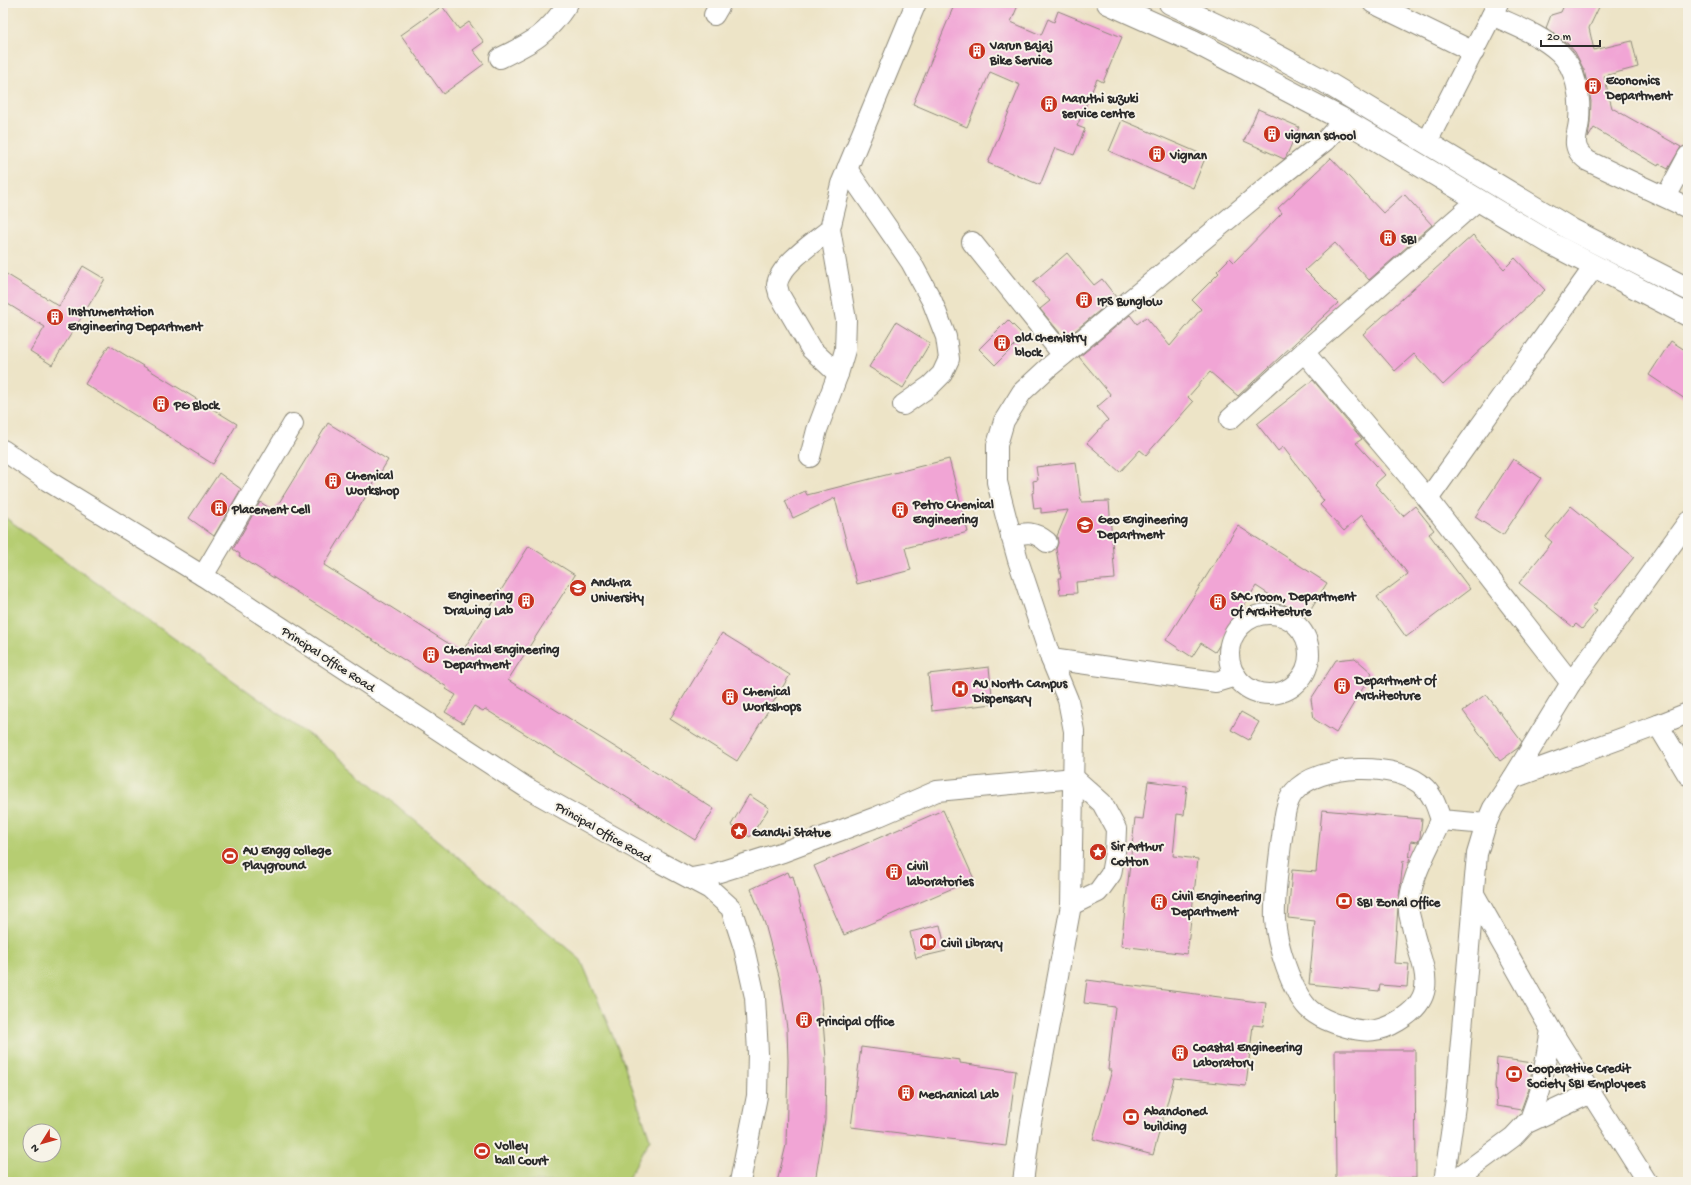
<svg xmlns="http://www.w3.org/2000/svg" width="1691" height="1185" font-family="'Gochi Hand',sans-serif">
	<rect width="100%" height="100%" fill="#f7f3e8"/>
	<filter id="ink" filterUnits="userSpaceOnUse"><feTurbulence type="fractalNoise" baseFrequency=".025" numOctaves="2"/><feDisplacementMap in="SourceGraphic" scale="8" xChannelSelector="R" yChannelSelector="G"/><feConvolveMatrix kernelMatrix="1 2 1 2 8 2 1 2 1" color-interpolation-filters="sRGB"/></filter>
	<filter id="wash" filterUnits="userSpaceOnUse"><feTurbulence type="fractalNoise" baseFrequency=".012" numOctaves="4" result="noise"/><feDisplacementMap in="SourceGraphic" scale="16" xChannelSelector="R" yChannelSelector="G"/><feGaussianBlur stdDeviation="0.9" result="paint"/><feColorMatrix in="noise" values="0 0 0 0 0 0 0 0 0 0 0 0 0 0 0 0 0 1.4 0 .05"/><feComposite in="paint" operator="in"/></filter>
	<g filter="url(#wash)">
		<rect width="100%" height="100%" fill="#ede4c7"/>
		<path fill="#b6cd72" stroke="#707c4e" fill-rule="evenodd" d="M3,516L333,752L581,960L622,1058L650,1139L626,1182H3ZM30,1131H54V1155H30Z"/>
		<g id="blocks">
			<g fill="#f1a5d5">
				<path d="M955,3H1019L1011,22L1041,35L1048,19L1054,22L1058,11L1122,37L1103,82L1097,79L1077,126L1085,129L1074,155L1055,148L1040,185L988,163L1020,85L990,72L967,127L913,104Z"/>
				<path d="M1565,3H1601L1589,28L1594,50L1632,41L1638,67L1604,76L1612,108L1681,147L1668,169L1659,164L1658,166L1594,128L1588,138L1590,123L1591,101L1584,70L1575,52L1568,44L1546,28L1551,15L1561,12Z"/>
				<path d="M442,6L459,29L469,22L484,42L473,50L484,64L443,94L401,35Z"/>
				<path d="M1258,109L1299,127L1286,157L1284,159L1244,141Z"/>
				<path d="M1122,120L1206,156L1193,188L1109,151Z"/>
				<path d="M1331,158L1383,213L1404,194L1432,225L1369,280L1335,243L1305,270L1338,303L1238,396L1210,372L1188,397L1193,402L1146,455L1140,450L1120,472L1087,443L1108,420L1097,407L1111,395L1079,357L1130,315L1137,324L1146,317L1170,346L1201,309L1192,300L1219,273L1217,271L1230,258L1234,262L1282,213L1278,208Z"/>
				<path d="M1473,235L1504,269L1515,258L1545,290L1443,385L1414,354L1395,371L1363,334Z"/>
				<path d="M1067,253L1094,285L1102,279L1116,297L1065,339L1040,309L1050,301L1033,282Z"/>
				<path d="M83,266L105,279L52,365L30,351L45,327L3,301V272L59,306Z"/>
				<path d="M1008,320L1024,336L995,365L979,349Z"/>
				<path d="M896,322L930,343L903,388L869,367Z"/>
				<path d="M1671,341L1688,352V401L1649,375Z"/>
				<path d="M109,345L237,424L213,464L85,384Z"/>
				<path d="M1313,380L1362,439L1356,443L1385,475L1375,484L1403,516L1415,506L1434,530L1429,534L1470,589L1406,637L1377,597L1408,574L1362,515L1344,531L1320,505L1324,501L1283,447L1278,451L1257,424Z"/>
				<path d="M328,423L388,460L324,565L462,652L529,546L575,575L508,680L714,809L695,840L485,709L483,711L474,706L463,723L445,712L456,695L446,689L447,687L239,556L240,554L233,549L260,502L274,511Z"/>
				<path d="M949,459L968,532L905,548L911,570L857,584L835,498L793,518L785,501L805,491L807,495Z"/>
				<path d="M1513,459L1541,478L1503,535L1475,517Z"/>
				<path d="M1076,462L1081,502L1109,501L1115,579L1076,582L1077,593L1060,594L1058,578H1061L1056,549L1058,543L1057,536L1068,510L1041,513V508L1034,509L1032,493L1034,492L1033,481L1038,480L1036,467Z"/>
				<path d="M219,473L241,489L214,536L189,518Z"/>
				<path d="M1571,506L1634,557L1592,608L1597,611L1582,629L1576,624L1573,627L1519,583L1552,542L1546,537Z"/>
				<path d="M1238,526L1327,583L1305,618L1256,586L1215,652L1201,643L1192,657L1166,640Z"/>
				<path d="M722,633L790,675L737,761L670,719Z"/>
				<path d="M1355,658L1372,673L1336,733L1314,719L1311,699L1336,660Z"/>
				<path d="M989,667L993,704L932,711L928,674Z"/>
				<path d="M1486,694L1522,742L1518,748L1500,761L1463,711Z"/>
				<path d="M1241,712L1259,722L1249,740L1231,730Z"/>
				<path d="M1148,781L1187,786L1184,815L1177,814L1173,856L1198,859L1187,954L1121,946L1135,818L1143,819Z"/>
				<path d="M749,795L769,808L750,837L731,825Z"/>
				<path d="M943,810L974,879L844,935L814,866Z"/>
				<path d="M1322,810L1422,819L1420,837L1418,842L1411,841L1409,862L1403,861L1398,907L1394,963L1409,964L1407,987L1380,985L1379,991L1309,984L1315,921L1288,918L1292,870L1316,872Z"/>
				<path d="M788,872L790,877L793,876L820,986L826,1058L825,1120L815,1182H777L786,1145L788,1061L787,1028L780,980L765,924L751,889Z"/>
				<path d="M940,925L946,951L916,958L910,932Z"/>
				<path d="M1087,980L1266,1003L1263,1026L1253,1025L1246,1086L1174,1078L1153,1155L1093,1139L1112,1070H1108L1115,1007L1084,1003Z"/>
				<path d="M861,1047L960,1060V1063L1016,1071L1006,1146L851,1127Z"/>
				<path d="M1335,1050H1415L1416,1178L1336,1179Z"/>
				<path d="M1497,1058L1533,1063L1529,1088L1521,1110L1497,1106L1495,1086Z"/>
			</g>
		</g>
	</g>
	<g filter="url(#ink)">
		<use href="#blocks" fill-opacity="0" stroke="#8c8879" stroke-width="1"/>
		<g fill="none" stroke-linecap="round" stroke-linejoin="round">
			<defs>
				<g id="minor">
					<path d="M1373,3L1474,52"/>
					<path d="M714,15L721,3"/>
					<path d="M1492,15C1515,26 1541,35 1559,52C1576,68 1581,97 1579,120C1579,127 1575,137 1576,144C1577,152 1582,156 1588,161L1688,208"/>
					<path d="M500,58C533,42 547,35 568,3"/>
					<path d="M1427,142L1498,3"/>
					<path d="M847,169L911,262L932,301L946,337L949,359L942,374L930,386L903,405"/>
					<path d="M1666,197L1688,156"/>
					<path d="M1478,200L1304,352L1428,499L1571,683L1688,522"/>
					<path d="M830,229C816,241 779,265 777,285C777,287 779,291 779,294L811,349L838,374"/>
					<path d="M972,242L1063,355"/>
					<path d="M1230,419L1304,352"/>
					<path d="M3,450L48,481L203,576L527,788L659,862L710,889L731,908L744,948L755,997L758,1053L757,1096L740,1182"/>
					<path d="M810,457L817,430L838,374L845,350L846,320L830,229L841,184L916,3"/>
					<path d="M1428,499L1594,267"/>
					<path d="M1011,536C1027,532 1034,531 1047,542"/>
					<path d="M203,576L293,424"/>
					<circle cx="1269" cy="654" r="40"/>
					<path d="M1051,659L1216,682L1236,676"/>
					<path d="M1571,683L1513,778L1658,725L1688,775"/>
					<path d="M1658,725L1688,713"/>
					<path d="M1441,820C1437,808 1434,797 1425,788C1399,761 1318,763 1294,792C1283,805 1284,828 1281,844C1278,869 1274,895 1275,920C1277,945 1291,990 1308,1008C1318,1018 1333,1023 1346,1027C1366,1033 1380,1032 1398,1021C1444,994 1420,965 1412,926C1411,920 1408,914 1409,908C1410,877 1429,848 1441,820L1486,824"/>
					<path d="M692,878L713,874L783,852L879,816L937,791L1074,778L1102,803L1116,829L1115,852L1111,874L1098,892L1071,905"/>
					<path d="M1551,1030L1647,1182"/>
					<path d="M1525,1124L1591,1093"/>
					<path d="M1023,1182L1031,1122L1071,905L1074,731L1068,700L1051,659L1018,560L1006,517L997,482V445L1004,421L1022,392L1049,367L1283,174L1325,141L1344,120"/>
					<path d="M1444,1182L1456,1099L1477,854L1486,824L1493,808L1513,778"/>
					<path d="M1452,1182L1513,1137L1530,1119L1540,1091L1551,1030L1474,894"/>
				</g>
				<g id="major">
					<path d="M1108,3L1193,41L1344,120L1552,244L1688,315"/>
					<path d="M1170,3L1248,40L1324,81L1572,230L1688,289"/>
				</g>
			</defs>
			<use href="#minor" stroke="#8c8879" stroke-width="22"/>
			<use href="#major" stroke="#8c8879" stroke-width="24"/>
			<use href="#minor" stroke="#fff" stroke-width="20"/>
			<use href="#major" stroke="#fff" stroke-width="22"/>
		</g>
	</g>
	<defs>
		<symbol id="building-disc" viewBox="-11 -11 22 22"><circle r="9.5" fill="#c8321e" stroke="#f7f3e8"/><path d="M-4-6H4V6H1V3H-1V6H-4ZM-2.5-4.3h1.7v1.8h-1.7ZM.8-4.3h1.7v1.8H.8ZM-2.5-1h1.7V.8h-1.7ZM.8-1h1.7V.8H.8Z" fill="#fff"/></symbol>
		<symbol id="university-disc" viewBox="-11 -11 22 22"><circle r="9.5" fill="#c8321e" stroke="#f7f3e8"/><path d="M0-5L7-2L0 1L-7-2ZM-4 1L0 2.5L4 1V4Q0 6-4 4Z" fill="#fff"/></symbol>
		<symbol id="hospital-disc" viewBox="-11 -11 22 22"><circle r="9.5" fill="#c8321e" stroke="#f7f3e8"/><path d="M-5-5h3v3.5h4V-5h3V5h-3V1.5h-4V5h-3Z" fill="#fff"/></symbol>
		<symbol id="sight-disc" viewBox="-11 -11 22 22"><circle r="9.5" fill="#c8321e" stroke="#f7f3e8"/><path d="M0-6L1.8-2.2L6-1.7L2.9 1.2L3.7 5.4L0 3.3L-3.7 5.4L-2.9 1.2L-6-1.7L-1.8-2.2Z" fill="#fff"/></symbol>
		<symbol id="stadium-disc" viewBox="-11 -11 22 22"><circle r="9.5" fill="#c8321e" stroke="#f7f3e8"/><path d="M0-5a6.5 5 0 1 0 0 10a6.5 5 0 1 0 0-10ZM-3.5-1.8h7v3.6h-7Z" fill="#fff"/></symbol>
		<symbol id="bank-disc" viewBox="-11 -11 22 22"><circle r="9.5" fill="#c8321e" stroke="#f7f3e8"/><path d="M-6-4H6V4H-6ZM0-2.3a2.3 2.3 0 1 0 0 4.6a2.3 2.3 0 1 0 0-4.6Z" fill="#fff"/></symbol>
		<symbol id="library-disc" viewBox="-11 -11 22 22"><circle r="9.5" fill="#c8321e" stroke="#f7f3e8"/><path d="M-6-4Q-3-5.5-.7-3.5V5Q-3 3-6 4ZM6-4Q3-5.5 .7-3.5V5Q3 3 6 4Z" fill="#fff"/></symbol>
	</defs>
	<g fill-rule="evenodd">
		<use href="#building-disc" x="967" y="41" width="20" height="20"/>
		<use href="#building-disc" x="1583" y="76" width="20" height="20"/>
		<use href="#building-disc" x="1039" y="94" width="20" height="20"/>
		<use href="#building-disc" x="1262" y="124" width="20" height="20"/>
		<use href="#building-disc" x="1147" y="144" width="20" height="20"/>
		<use href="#building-disc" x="1378" y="228" width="20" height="20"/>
		<use href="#building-disc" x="1074" y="290" width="20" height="20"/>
		<use href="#building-disc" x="45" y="307" width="20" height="20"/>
		<use href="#building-disc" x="992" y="333" width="20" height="20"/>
		<use href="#building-disc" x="151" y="394" width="20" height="20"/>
		<use href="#building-disc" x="323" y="471" width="20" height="20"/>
		<use href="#building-disc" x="209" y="498" width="20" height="20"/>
		<use href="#building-disc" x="890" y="500" width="20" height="20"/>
		<use href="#university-disc" x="1075" y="515" width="20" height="20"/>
		<use href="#university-disc" x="568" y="578" width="20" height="20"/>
		<use href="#building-disc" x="516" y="591" width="20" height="20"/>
		<use href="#building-disc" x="1208" y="592" width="20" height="20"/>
		<use href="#building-disc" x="421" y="645" width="20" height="20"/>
		<use href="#building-disc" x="1332" y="676" width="20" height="20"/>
		<use href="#hospital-disc" x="950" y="679" width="20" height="20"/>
		<use href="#building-disc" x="720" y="687" width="20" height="20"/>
		<use href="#sight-disc" x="729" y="821" width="20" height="20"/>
		<use href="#sight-disc" x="1088" y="842" width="20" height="20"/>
		<use href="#stadium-disc" x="220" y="846" width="20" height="20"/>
		<use href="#building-disc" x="884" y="862" width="20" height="20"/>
		<use href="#bank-disc" x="1334" y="891" width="20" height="20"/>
		<use href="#building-disc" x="1149" y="892" width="20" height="20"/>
		<use href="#library-disc" x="918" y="932" width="20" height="20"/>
		<use href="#building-disc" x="794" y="1010" width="20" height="20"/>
		<use href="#building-disc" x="1170" y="1043" width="20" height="20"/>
		<use href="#bank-disc" x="1504" y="1064" width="20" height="20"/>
		<use href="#building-disc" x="896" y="1083" width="20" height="20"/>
		<use href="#bank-disc" x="1121" y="1107" width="20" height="20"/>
		<use href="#stadium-disc" x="472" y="1141" width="20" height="20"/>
	</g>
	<g text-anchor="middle" stroke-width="4" stroke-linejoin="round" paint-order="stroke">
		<g font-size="13" font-weight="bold" fill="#2b2b2b" stroke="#f7f3e8" text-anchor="start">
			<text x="990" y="49">Varun Bajaj<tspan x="990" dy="15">Bike Service</tspan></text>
			<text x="1606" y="84">Economics<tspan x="1606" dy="15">Department</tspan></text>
			<text x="1062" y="102">Maruthi suzuki<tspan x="1062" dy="15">service centre</tspan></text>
			<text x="1285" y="139">vignan school</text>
			<text x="1170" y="159">Vignan</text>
			<text x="1401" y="243">SBI</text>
			<text x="1097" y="305">IPS Bunglow</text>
			<text x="68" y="315">Instrumentation<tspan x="68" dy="15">Engineering Department</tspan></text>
			<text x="1015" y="341">old chemistry<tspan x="1015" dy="15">block</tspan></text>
			<text x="174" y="409">PG Block</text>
			<text x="346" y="479">Chemical<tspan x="346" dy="15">Workshop</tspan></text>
			<text x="913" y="508">Petro Chemical<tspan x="913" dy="15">Engineering</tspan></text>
			<text x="232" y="513">Placement Cell</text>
			<text x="1098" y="523">Geo Engineering<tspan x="1098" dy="15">Department</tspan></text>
			<text x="591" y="586">Andhra<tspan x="591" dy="15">University</tspan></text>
			<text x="513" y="599" text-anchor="end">Engineering<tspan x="513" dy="15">Drawing Lab</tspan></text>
			<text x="1231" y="600">SAC room, Department<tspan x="1231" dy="15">Of Architecture</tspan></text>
			<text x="444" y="653">Chemical Engineering<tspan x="444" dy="15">Department</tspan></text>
			<text x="1355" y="684">Department Of<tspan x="1355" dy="15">Architecture</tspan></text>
			<text x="973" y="687">AU North Campus<tspan x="973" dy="15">Dispensary</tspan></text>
			<text x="743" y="695">Chemical<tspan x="743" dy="15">Workshops</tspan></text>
			<text x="752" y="836">Gandhi Statue</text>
			<text x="1111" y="850">Sir Arthur<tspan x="1111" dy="15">Cotton</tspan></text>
			<text x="243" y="854">AU Engg college<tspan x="243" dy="15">Playground</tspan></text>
			<text x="907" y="870">Civil<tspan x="907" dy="15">laboratories</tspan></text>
			<text x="1172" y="900">Civil Engineering<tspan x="1172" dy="15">Department</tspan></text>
			<text x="1357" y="906">SBI Zonal Office</text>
			<text x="941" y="947">Civil Library</text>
			<text x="817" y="1025">Principal Office</text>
			<text x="1193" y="1051">Coastal Engineering<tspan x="1193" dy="15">Laboratory</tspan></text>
			<text x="1527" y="1072">Cooperative Credit<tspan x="1527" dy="15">Society SBI Employees</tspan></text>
			<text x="919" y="1098">Mechanical Lab</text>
			<text x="1144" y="1115">Abandoned<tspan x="1144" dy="15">building</tspan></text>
			<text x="495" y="1149">Volley<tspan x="495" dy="15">ball Court</tspan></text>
		</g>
		<g font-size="13" fill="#2b2b2b" stroke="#f7f3e8">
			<text transform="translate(329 658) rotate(33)" y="5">Principal Office Road</text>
			<text transform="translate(604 831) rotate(30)" y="5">Principal Office Road</text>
		</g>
	</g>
	<rect width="1691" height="1185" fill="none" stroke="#f7f3e8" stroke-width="16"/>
	<g transform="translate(42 1143) rotate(233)"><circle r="19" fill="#f7f3e8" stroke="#a5a39c"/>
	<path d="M0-3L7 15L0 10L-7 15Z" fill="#c8321e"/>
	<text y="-6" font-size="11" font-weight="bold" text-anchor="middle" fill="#2b2b2b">N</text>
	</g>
	<path d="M1541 40v6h59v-6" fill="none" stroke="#2b2b2b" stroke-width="2"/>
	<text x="1547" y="40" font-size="12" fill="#2b2b2b" stroke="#f7f3e8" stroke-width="3" paint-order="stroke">20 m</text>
</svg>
